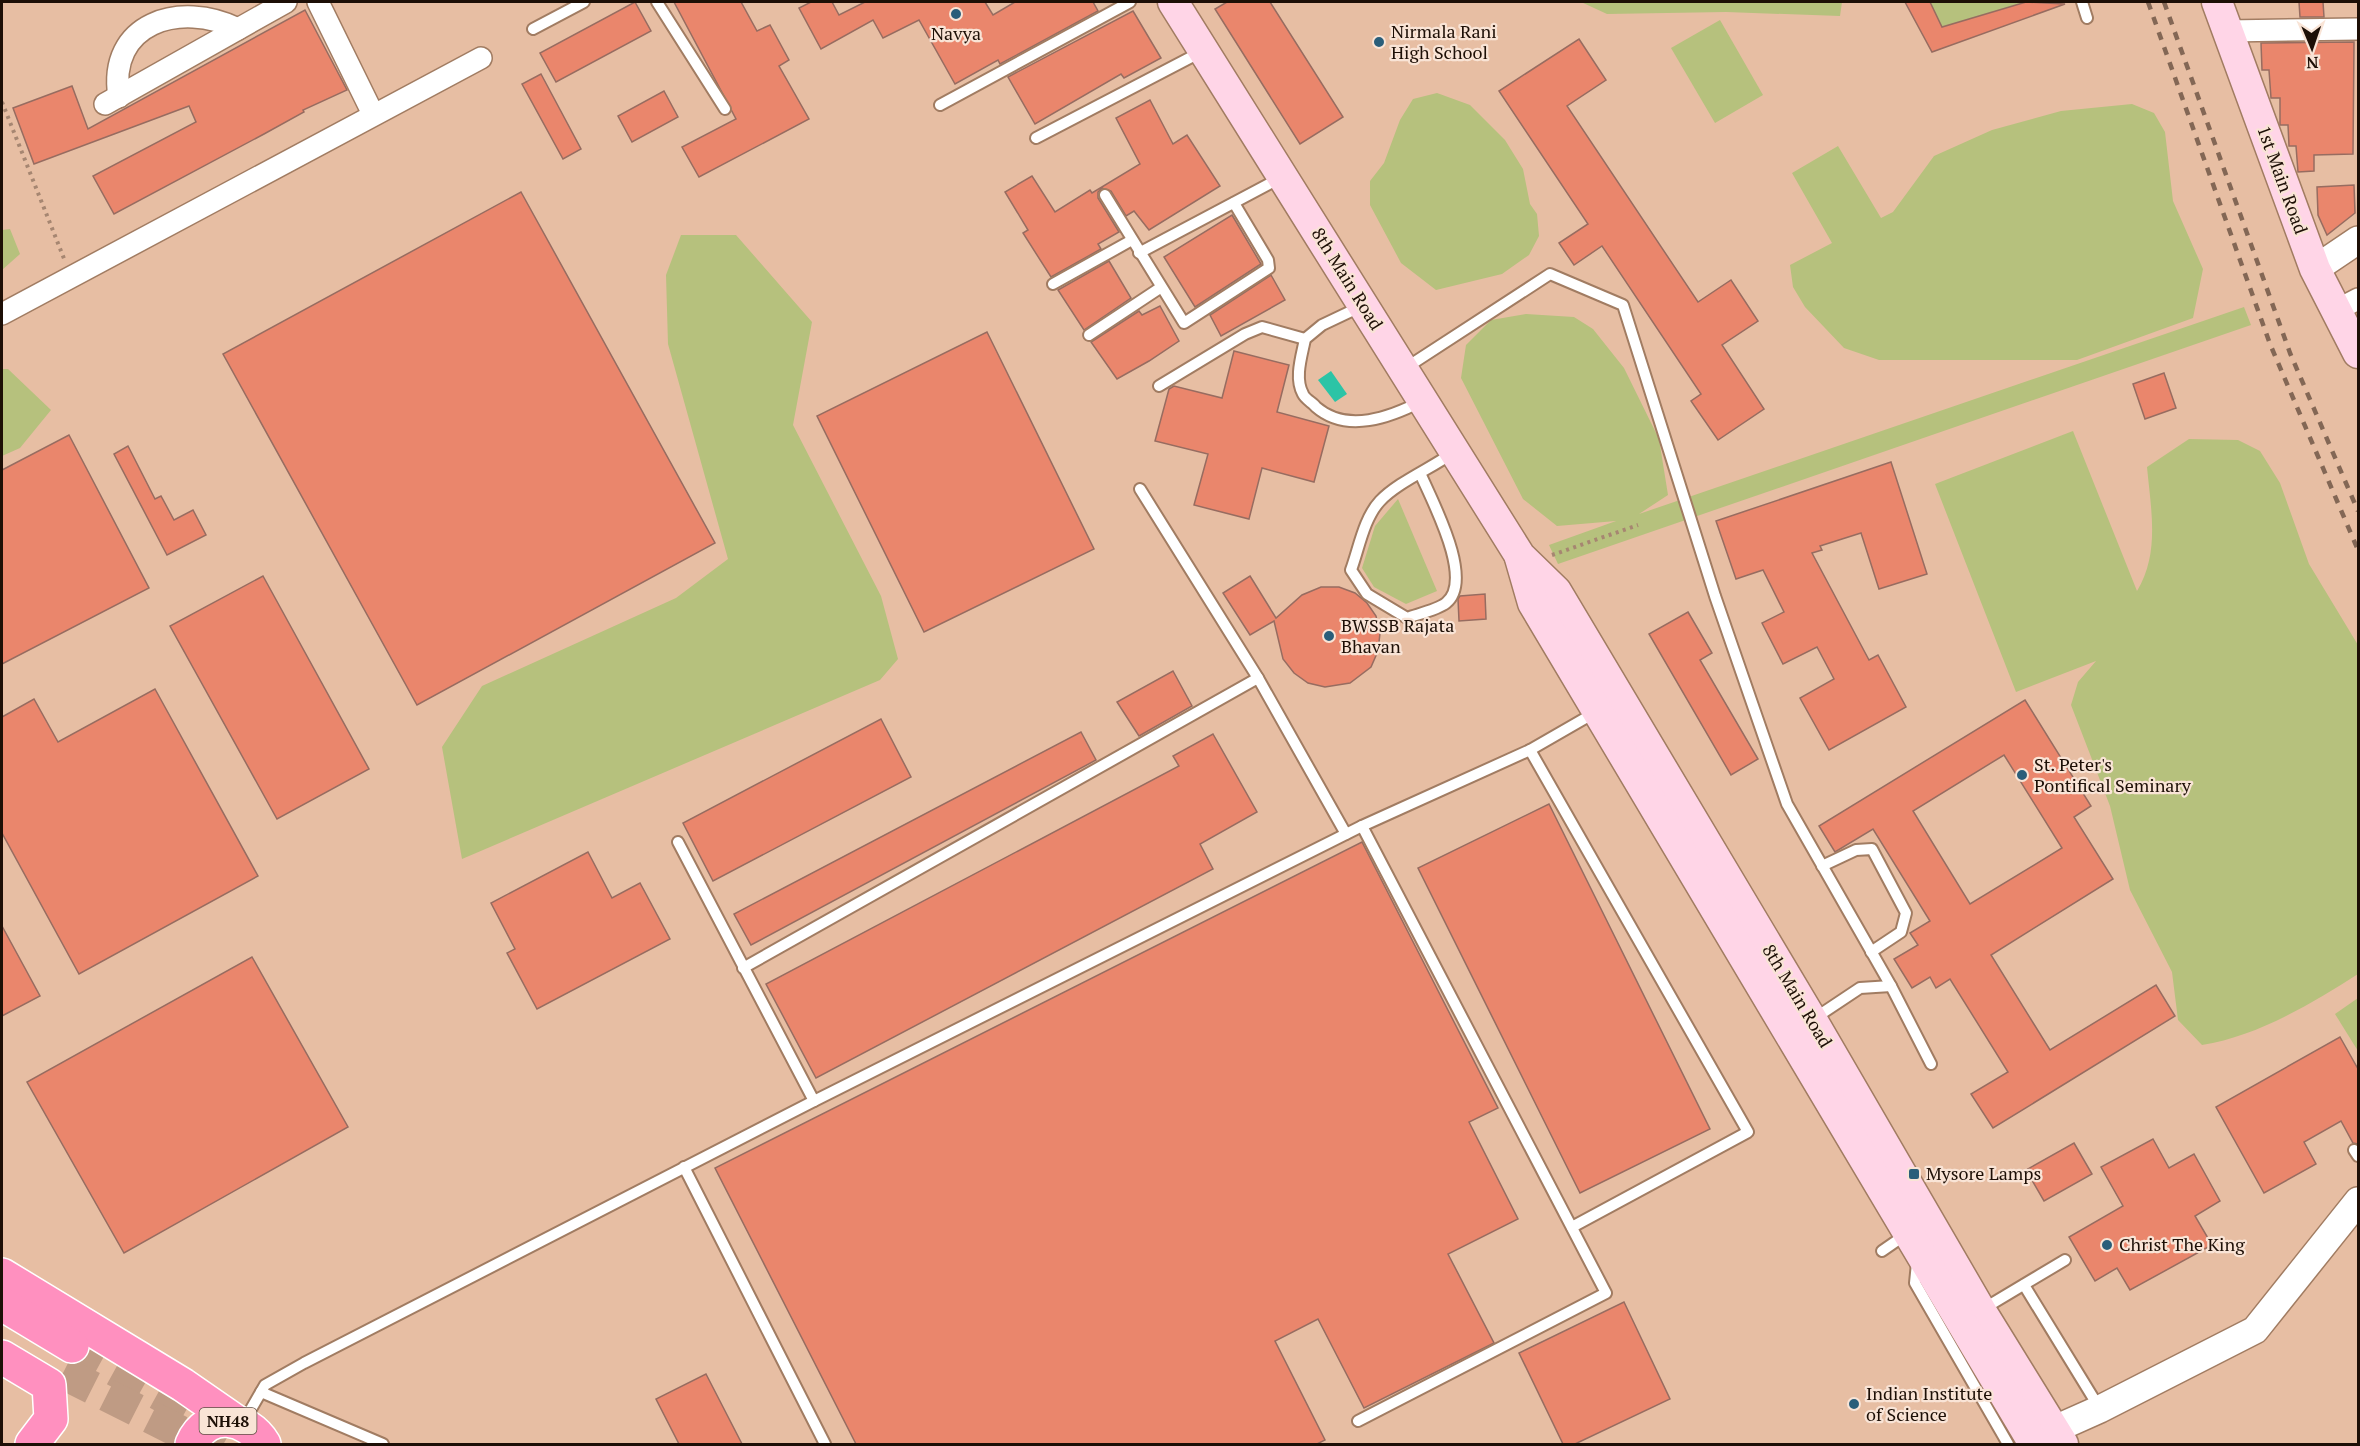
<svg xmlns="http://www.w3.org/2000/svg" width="2360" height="1446" font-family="'PT Serif',serif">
	<rect width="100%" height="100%" fill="#e7bea3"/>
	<g fill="#b6c17d">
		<path d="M1581,2H1842L1840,16L1726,12L1607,14Z"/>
		<path d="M1930,2H2026L1942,27Z"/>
		<path d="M1720,20L1763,95L1715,123L1671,48Z"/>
		<path d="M1437,93L1470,105L1505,140L1523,169L1530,204L1537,214L1539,236L1529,255L1502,274L1436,290L1401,263L1370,205V181L1384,163L1400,120L1413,99Z"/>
		<path d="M2132,104L2154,113L2165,132L2173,201L2203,269L2193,318L2077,360H1879L1844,348L1805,307L1793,287L1790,265L1832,243L1792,173L1838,146L1881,218L1893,212L1934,156L1992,130L2061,111Z"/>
		<path d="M10,229L20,254L2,270V230Z"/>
		<path d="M681,235H736L812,322L793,425L881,596L898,659L880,680L462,859L442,747L482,686L676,598L728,559L668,344L666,275Z"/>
		<path d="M2244,307L2251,325L1558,564L1549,545L1616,521L1557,526L1523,499L1461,378L1466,345L1491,320L1526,314L1574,317L1593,329L1624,368L1659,439L1668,495L1639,514Z"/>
		<path d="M2,369H8L51,410L20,448L2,456Z"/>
		<path d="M2073,431L2137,591C2160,553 2151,510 2147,467L2189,439L2238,440L2260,451L2280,483L2309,564L2358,645V974C2311,1004 2258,1036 2202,1045L2178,1020L2172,972L2130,890L2110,806L2071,705L2078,682L2096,661L2016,692L1935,484Z"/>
		<path d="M1398,499L1437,591L1406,604L1374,587L1362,568L1375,526Z"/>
		<path d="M2358,998V1051L2335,1014Z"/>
	</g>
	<path fill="#2cc4a6" d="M1331,371L1347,394L1335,402L1318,380Z"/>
	<g fill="#ea866c" stroke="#976c60" stroke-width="1.5" fill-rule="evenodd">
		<path d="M635,2L651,31L556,82L540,53Z"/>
		<path d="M674,2H741L757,31L770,25L789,60L779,66L809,119L699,177L682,147L736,119Z"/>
		<path d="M811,2H832L839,15L865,2H985L993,15L1015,2H1093L1098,11L1000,64L998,60L955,84L919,20L883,38L873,20L821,49L799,8Z"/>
		<path d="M1227,2H1270L1343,117L1300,144L1215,9Z"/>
		<path d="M1905,2H1930L1942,27L2026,2L2065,4L1932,52Z"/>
		<path d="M2299,2H2323L2324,17H2300Z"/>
		<path d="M305,10L347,90L303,110L304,112L264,134L114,214L93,176L196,122L189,106L34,164L13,108L72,86L88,129Z"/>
		<path d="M1133,11L1161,58L1124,78L1121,74L1035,124L1008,77Z"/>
		<path d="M1579,39L1606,80L1567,106L1698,302L1731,280L1758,321L1722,345L1764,409L1718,440L1691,401L1701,394L1602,246L1574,265L1559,243L1588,224L1499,91Z"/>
		<path d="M2354,42L2353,154L2314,155V171L2298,172L2296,146H2289L2288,125H2280V98H2271L2269,70H2262L2261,43Z"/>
		<path d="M541,74L581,149L563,159L522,84Z"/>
		<path d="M664,91L678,117L632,142L618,116Z"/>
		<path d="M1150,100L1173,144L1187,135L1220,186L1149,230L1134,211L1126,216L1111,191L1102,188L1098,192V198L1119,232L1098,244L1101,249L1051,277L1023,233L1028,230L1005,192L1032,176L1055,212L1090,190L1092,193L1140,164L1116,118Z"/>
		<path d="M2354,185L2355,213L2327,235L2318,215L2317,187Z"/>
		<path d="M521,192L715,543L417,705L223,354Z"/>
		<path d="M1232,215L1261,264L1195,307L1164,257Z"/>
		<path d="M1109,261L1131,298L1084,330L1058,290Z"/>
		<path d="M1271,275L1285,300L1221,336L1210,315Z"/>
		<path d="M1160,306L1179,341L1149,361L1117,379L1091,342L1139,311L1142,315Z"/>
		<path d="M987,332L1094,549L924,632L817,416Z"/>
		<path d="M1234,351L1289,365L1277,412L1329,426L1314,482L1262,468L1249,519L1194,505L1208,454L1155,441L1169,389L1174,386L1222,398Z"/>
		<path d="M2164,373L2176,408L2145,419L2133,384Z"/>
		<path d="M69,435L149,588L2,664V470Z"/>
		<path d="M128,446L155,499L161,496L174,520L193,510L206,535L167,555L114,454Z"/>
		<path d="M1891,462L1927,574L1879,589L1861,533L1820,546L1822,550L1812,553L1869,660L1878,655L1906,707L1829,750L1800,698L1834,679L1817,647L1783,664L1762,623L1784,612L1763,570L1736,579L1716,521Z"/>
		<path d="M263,576L369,769L277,819L170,626Z"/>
		<path d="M1250,576L1276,618L1302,595L1321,587H1339L1355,593L1367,603L1376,616L1380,633L1378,651L1371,667L1350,683L1325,687L1308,683L1294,673L1283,659L1274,621L1250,635L1223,593Z"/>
		<path d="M1485,594L1486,619L1459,621L1458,599L1460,596Z"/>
		<path d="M1688,612L1712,653L1700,660L1758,759L1731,775L1649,634Z"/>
		<path d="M1173,671L1192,706L1139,736L1117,702Z"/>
		<path d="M155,689L258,876L79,974L2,833V717L34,699L58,742Z"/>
		<path d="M2025,700L2091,806L2074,817L2113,879L1991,955L2050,1050L2156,985L2175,1016L1993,1128L1971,1094L2008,1072L1950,979L1936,988L1930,977L1912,988L1894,959L1918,945L1910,933L1930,921L1873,829L1835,852L1819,826ZM2004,755L2062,848L1970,904L1913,811Z"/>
		<path d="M881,719L911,777L713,881L683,823Z"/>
		<path d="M1081,732L1096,760L751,945L734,914Z"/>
		<path d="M1213,734L1257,812L1200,844L1213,869L816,1078L766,984L1179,766L1173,756Z"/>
		<path d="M1549,804L1710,1129L1580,1193L1418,868Z"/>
		<path d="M1362,842L1498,1108L1469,1122L1518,1219L1448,1254L1494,1343L1364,1408L1318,1319L1275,1341L1325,1440L1317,1444H856L715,1168Z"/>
		<path d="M588,852L612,898L640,883L670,939L537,1009L507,953L515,949L491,903Z"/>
		<path d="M2,926L40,996L2,1016Z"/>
		<path d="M252,957L348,1127L124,1253L27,1082Z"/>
		<path d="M2340,1037L2358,1069V1144L2353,1143L2341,1121L2304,1142L2316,1164L2264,1193L2216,1107Z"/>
		<path d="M2153,1139L2169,1168L2194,1154L2220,1201L2195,1216L2212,1245L2130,1290L2117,1268L2095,1281L2069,1237L2123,1206L2101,1167Z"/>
		<path d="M2074,1143L2092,1174L2044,1201L2026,1170Z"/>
		<path d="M1624,1302L1670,1399L1575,1444H1563L1519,1353Z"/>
		<path d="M706,1374L742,1444H679L656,1399Z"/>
	</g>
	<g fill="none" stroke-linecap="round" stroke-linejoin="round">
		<g stroke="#bf9b84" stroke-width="33" stroke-dasharray="33 16" stroke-linecap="butt">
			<path d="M72,1346L233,1435"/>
			<path d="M63,1373L204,1444"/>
		</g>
		<defs>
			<g id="service">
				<path d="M657,2L725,109"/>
				<path d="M2082,2L2087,18"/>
				<path d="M533,29L584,2"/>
				<path d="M940,105L1130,2"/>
				<path d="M1036,138L1201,52"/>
				<path d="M1105,195L1184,323L1269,268L1268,260L1234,203"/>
				<path d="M1139,253L1282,177"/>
				<path d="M1053,284L1132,240"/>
				<path d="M1362,306L1322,325L1305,339C1302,355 1294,378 1303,394C1305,399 1313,403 1316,407C1347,434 1391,417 1422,401"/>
				<path d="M1089,335L1160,288"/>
				<path d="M1404,369L1550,274L1623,305L1715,596L1787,804L1891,986L1931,1064"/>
				<path d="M1159,386L1245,334L1262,327L1305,339"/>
				<path d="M1420,473C1432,501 1475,580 1446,603C1437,610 1418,614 1407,618L1367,594L1351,570C1359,548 1364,518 1380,501C1398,482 1432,468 1454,452"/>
				<path d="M1140,489L1258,678"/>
				<path d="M1530,750L1748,1132L1572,1227"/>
				<path d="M678,842L814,1101"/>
				<path d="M1822,866L1856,850L1872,849L1906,913L1901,932L1871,952"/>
				<path d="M743,968L1258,678L1346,834"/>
				<path d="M1815,1018L1860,988L1891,986"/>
				<path d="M2354,1150L2358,1156"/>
				<path d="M684,1167L825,1444"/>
				<path d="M1882,1251L1908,1233"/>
				<path d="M1917,1263L1915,1283L2008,1444"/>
				<path d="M2024,1285L2100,1409"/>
				<path d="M1983,1309L2065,1260"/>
				<path d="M261,1392L383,1444"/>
				<path d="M1358,1421L1606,1293L1362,826"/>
				<path d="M243,1423L265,1385L304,1363L814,1101L1362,826L1530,750L1596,712"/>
			</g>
			<g id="minor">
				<path d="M318,2L373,114"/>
				<path d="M2227,31L2358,29"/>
				<path d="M119,97C107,23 180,0 238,29"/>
				<path d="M105,104L286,2"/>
				<path d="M2337,310L2358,299"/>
				<path d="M2,314L481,58"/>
			</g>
			<g id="tertiary">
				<path d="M2315,269L2358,240"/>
				<path d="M2035,1438L2100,1409L2255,1330L2358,1201"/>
			</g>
			<g id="secondary">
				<path d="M1173,2L1520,556L1556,591L1812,1020L1981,1311L2063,1444"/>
				<path d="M2217,2L2315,269L2358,353"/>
				<path d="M1520,558L1533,603L2034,1444"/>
			</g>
			<g id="trunk">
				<path d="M2,1275L183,1385L235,1421"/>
				<path d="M2,1304L72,1346"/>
				<path d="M2,1357L49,1385L51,1419L32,1444"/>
				<path d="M192,1444C207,1409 247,1416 264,1444"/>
			</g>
		</defs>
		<use href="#service" stroke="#a17c62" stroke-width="14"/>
		<use href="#minor" stroke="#a17c62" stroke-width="24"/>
		<use href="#tertiary" stroke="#a17c62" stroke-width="30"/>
		<use href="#secondary" stroke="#a17c62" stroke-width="33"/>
		<use href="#trunk" stroke="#fff" stroke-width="36"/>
		<g stroke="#a68671" stroke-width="4" stroke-dasharray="3 4.5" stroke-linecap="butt">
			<path d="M2,102L65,261"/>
			<path d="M1552,555L1638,525"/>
		</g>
		<use href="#service" stroke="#fff" stroke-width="10"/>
		<use href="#minor" stroke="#fff" stroke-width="21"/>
		<use href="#tertiary" stroke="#fff" stroke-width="27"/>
		<use href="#secondary" stroke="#ffd5e7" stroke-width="30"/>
		<use href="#trunk" stroke="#ff90bf" stroke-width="33"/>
		<g stroke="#836755" stroke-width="4.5" stroke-dasharray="8 8" stroke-linecap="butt">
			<path d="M2148,2L2270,344L2358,550"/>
			<path d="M2164,2L2290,353L2358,511"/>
		</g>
	</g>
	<g fill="#2a5e7a" stroke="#f9e4d6" stroke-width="2">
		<circle cx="956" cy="14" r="6"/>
		<circle cx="1379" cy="42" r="6"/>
		<circle cx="1329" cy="636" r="6"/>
		<circle cx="2022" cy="775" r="6"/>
		<rect x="1908" y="1168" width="12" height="12" rx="3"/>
		<circle cx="2107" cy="1245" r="6"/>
		<circle cx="1854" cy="1404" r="6"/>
	</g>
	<g text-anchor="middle" stroke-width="4.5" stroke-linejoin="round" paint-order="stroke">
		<rect fill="#f9e4d6" stroke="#5f4f44" stroke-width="1.5" x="199.5" y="1408" width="57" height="26" rx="4.5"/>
		<g font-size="16" font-weight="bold" fill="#1d0f06">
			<text x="228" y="1427">NH48</text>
		</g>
		<g font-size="18" fill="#1d0f06" stroke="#f9e4d6" text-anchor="start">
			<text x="1391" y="38">Nirmala Rani<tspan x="1391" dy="21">High School</tspan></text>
			<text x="956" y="40" text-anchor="middle">Navya</text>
			<text x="1341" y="632">BWSSB Rajata<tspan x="1341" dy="21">Bhavan</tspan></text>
			<text x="2034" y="771">St. Peter's<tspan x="2034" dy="21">Pontifical Seminary</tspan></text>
			<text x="1926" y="1180">Mysore Lamps</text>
			<text x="2119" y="1251">Christ The King</text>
			<text x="1866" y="1400">Indian Institute<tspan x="1866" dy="21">of Science</tspan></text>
		</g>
		<g font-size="18" fill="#1d0f06" stroke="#f9e4d6">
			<text transform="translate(2282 180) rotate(70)" y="6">1st Main Road</text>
			<text transform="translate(1347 279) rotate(58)" y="6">8th Main Road</text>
			<text transform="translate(1797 996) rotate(59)" y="6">8th Main Road</text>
		</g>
	</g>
	<rect width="2360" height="1446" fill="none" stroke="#1d0f06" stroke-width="6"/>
	<g transform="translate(2312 48) rotate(178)" stroke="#f9e4d6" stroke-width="4.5" paint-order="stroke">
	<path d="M0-4.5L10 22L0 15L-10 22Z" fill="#1d0f06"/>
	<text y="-9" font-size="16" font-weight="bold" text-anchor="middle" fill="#1d0f06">N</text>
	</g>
</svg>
